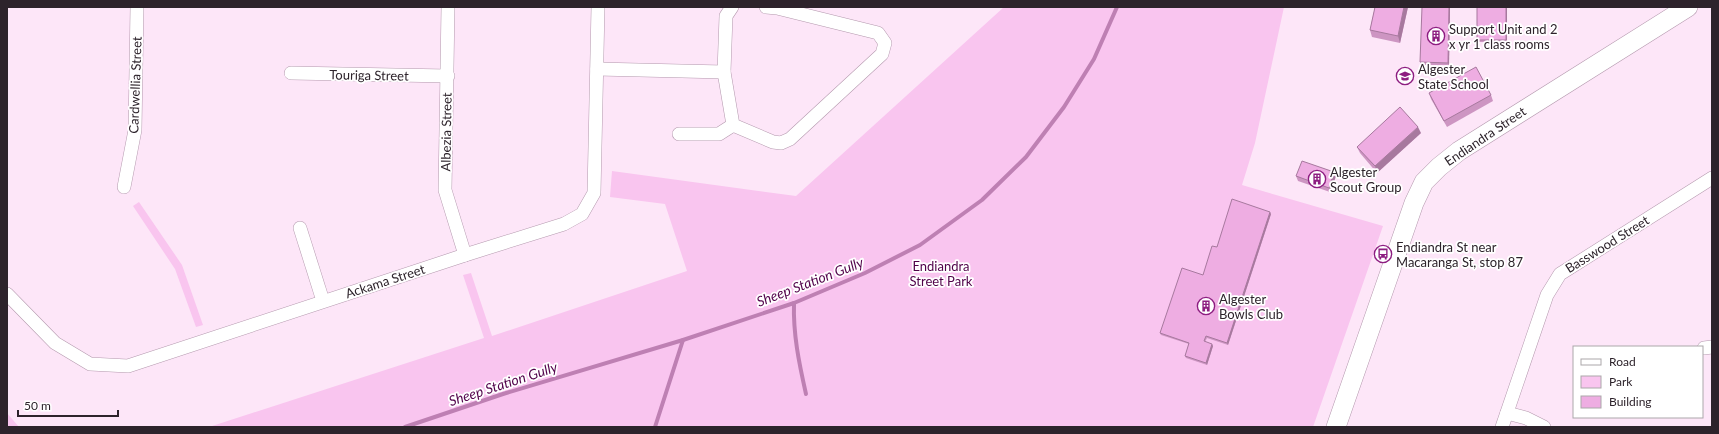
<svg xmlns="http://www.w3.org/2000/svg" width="1719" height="434" font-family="Lato,sans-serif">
	<rect width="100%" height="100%" fill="#fde6f8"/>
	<g fill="#f9c5ef">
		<path d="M1004,7H1284L1255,143L1242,185L1383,226L1313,427H209L484,338L463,275L471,273L492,336L687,271L665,204L610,197L612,171L796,196Z"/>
		<path d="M139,202L182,265L203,325L196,327L175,269L133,206Z"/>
		<path d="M7,413L19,427H7Z"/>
	</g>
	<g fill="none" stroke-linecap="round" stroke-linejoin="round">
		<g stroke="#be80b3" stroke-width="4">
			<path d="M794,303C793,334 799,363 806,394"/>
			<path d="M405,427L503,394L683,340L794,303L865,273L920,245L982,200L1026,157L1064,107L1094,59L1117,7"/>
			<path d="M655,427L683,340"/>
		</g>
		<defs>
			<g id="street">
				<path d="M448,7L445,190L465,255"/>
				<path d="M732,7L726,16L724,72L733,125L773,142L781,143L790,139L882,54L885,43L878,33L777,8L766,7"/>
				<path d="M597,69L724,72"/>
				<path d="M291,73L448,76"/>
				<path d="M679,134H719L733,125"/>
				<path d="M124,187L135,130L137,7"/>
				<path d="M300,228L323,301"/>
				<path d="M7,294L55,343L90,364L128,366L465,255L564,224L582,214L594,193L598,7"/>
				<path d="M1704,348L1712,347"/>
				<path d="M1507,413L1526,418L1544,427"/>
				<path d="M1502,427L1547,295L1560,274L1712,178"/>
			</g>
			<path id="secondary" d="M1336,427L1414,203L1424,182L1439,167L1459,151L1688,7"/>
		</defs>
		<use href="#street" stroke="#b499ae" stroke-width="14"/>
		<use href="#secondary" stroke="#b499ae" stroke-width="20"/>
		<use href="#street" stroke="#fff" stroke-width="13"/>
		<use href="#secondary" stroke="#fff" stroke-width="19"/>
	</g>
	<g fill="#cd95c2">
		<path d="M1375,7H1408L1400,43L1372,37L1370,30Z"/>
		<path d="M1450,7L1449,65H1421L1420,62Z"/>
		<path d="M1507,7V42H1478L1477,40Z"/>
		<path d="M1429,93L1491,95L1493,101L1447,127L1431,99Z"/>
		<path d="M1421,133L1377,173L1360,153L1357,147Z"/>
		<path d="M1296,176H1336L1330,192L1298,181Z"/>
		<path d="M1271,214L1228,345L1207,338L1205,342L1213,346L1207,365L1186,358L1185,356L1189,344L1161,335L1160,333L1203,275Z"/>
	</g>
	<g fill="#a7799e">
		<path d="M1404,7H1408L1400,43L1398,36Z"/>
		<path d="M1449,7H1450L1449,65L1448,63Z"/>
		<path d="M1506,7H1507V42L1506,40Z"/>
		<path d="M1418,127L1421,133L1377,173L1375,166Z"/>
		<path d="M1334,172L1336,176L1330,192L1329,188Z"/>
		<path d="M1270,212L1271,214L1228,345L1227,343Z"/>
		<path d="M1212,344L1213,346L1207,365L1206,363Z"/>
	</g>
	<g fill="#eeade2" stroke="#a7799e">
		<path d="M1375,7H1404L1398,36L1370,30Z"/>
		<path d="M1422,7H1449L1448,63L1420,62Z"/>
		<rect x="1477" y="7" width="29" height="33"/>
		<path d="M1476,67L1491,95L1444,121L1429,93Z"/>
		<path d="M1400,107L1418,127L1375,166L1357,147Z"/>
		<path d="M1302,161L1334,172L1329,188L1296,176Z"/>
		<path d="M1232,199L1270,212L1227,343L1206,336L1204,341L1212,344L1206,363L1185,356L1189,343L1160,333L1182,268L1203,275L1212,246L1217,247Z"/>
	</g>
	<defs>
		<symbol id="building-ring" viewBox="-11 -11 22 22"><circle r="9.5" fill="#fff" stroke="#8d1e81" stroke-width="1.5"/><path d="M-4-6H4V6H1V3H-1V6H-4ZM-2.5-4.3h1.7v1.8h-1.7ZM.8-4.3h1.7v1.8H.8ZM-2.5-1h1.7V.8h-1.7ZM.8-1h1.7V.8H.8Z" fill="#8d1e81"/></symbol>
		<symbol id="school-ring" viewBox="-11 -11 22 22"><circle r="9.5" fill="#fff" stroke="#8d1e81" stroke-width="1.5"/><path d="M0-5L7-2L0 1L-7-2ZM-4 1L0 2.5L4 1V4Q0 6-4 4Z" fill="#8d1e81"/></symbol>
		<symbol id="bus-ring" viewBox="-11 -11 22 22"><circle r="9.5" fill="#fff" stroke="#8d1e81" stroke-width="1.5"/><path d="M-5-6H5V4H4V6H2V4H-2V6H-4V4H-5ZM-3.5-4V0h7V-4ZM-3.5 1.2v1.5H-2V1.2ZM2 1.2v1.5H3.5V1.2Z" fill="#8d1e81"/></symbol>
	</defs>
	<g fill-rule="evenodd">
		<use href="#building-ring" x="1426" y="26" width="20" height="20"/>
		<use href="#school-ring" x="1395" y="66" width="20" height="20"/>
		<use href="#building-ring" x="1307" y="169" width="20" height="20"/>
		<use href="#bus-ring" x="1373" y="244" width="20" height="20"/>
		<use href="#building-ring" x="1196" y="296" width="20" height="20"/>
	</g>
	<g text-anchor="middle" stroke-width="3.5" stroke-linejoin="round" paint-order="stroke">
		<g font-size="13" fill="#2d232b" stroke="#fff" text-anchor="start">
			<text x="1449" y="34">Support Unit and 2<tspan x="1449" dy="15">x yr 1 class rooms</tspan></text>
			<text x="1418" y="74">Algester<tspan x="1418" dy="15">State School</tspan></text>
			<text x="1330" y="177">Algester<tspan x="1330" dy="15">Scout Group</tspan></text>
			<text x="1396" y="252">Endiandra St near<tspan x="1396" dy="15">Macaranga St, stop 87</tspan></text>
			<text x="1219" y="304">Algester<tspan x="1219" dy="15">Bowls Club</tspan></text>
		</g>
		<g font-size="13" fill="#2d232b" stroke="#fff">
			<text transform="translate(369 75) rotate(1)" y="5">Touriga Street</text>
			<text transform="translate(135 85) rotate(-88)" y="5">Cardwellia Street</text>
			<text transform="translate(446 132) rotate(-89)" y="5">Albezia Street</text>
			<text transform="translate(1485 136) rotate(-34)" y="5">Endiandra Street</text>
			<text transform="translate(1607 244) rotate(-32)" y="5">Basswood Street</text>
			<text transform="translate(385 281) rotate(-18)" y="5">Ackama Street</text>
		</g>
		<g font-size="13" fill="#500149" stroke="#fff">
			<text x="941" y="271">Endiandra<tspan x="941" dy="15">Street Park</tspan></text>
		</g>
		<g font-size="14" font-style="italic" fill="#52034b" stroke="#fff">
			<text transform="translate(810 282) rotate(-21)" y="5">Sheep Station Gully</text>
			<text transform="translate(503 384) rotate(-18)" y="5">Sheep Station Gully</text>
		</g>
	</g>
	<rect width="1719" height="434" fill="none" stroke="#2d232b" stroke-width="16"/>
	<rect x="1573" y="346" width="130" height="72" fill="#ffffff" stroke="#aba7aa"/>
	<rect x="1581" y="359" width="20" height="6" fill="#ffffff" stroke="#aba7aa"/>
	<text x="1609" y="366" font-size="12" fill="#2d232b">Road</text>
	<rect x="1581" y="376" width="20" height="12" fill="#f9c5ef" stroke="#aba7aa"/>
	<text x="1609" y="386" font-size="12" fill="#2d232b">Park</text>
	<rect x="1581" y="396" width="20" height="12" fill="#eeade2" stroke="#aba7aa"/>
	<text x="1609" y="406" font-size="12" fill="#2d232b">Building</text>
	<path d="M18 410v6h100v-6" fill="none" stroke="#2d232b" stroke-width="2"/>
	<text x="24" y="410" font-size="12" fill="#2d232b" stroke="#ffffff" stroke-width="3" paint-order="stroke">50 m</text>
</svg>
